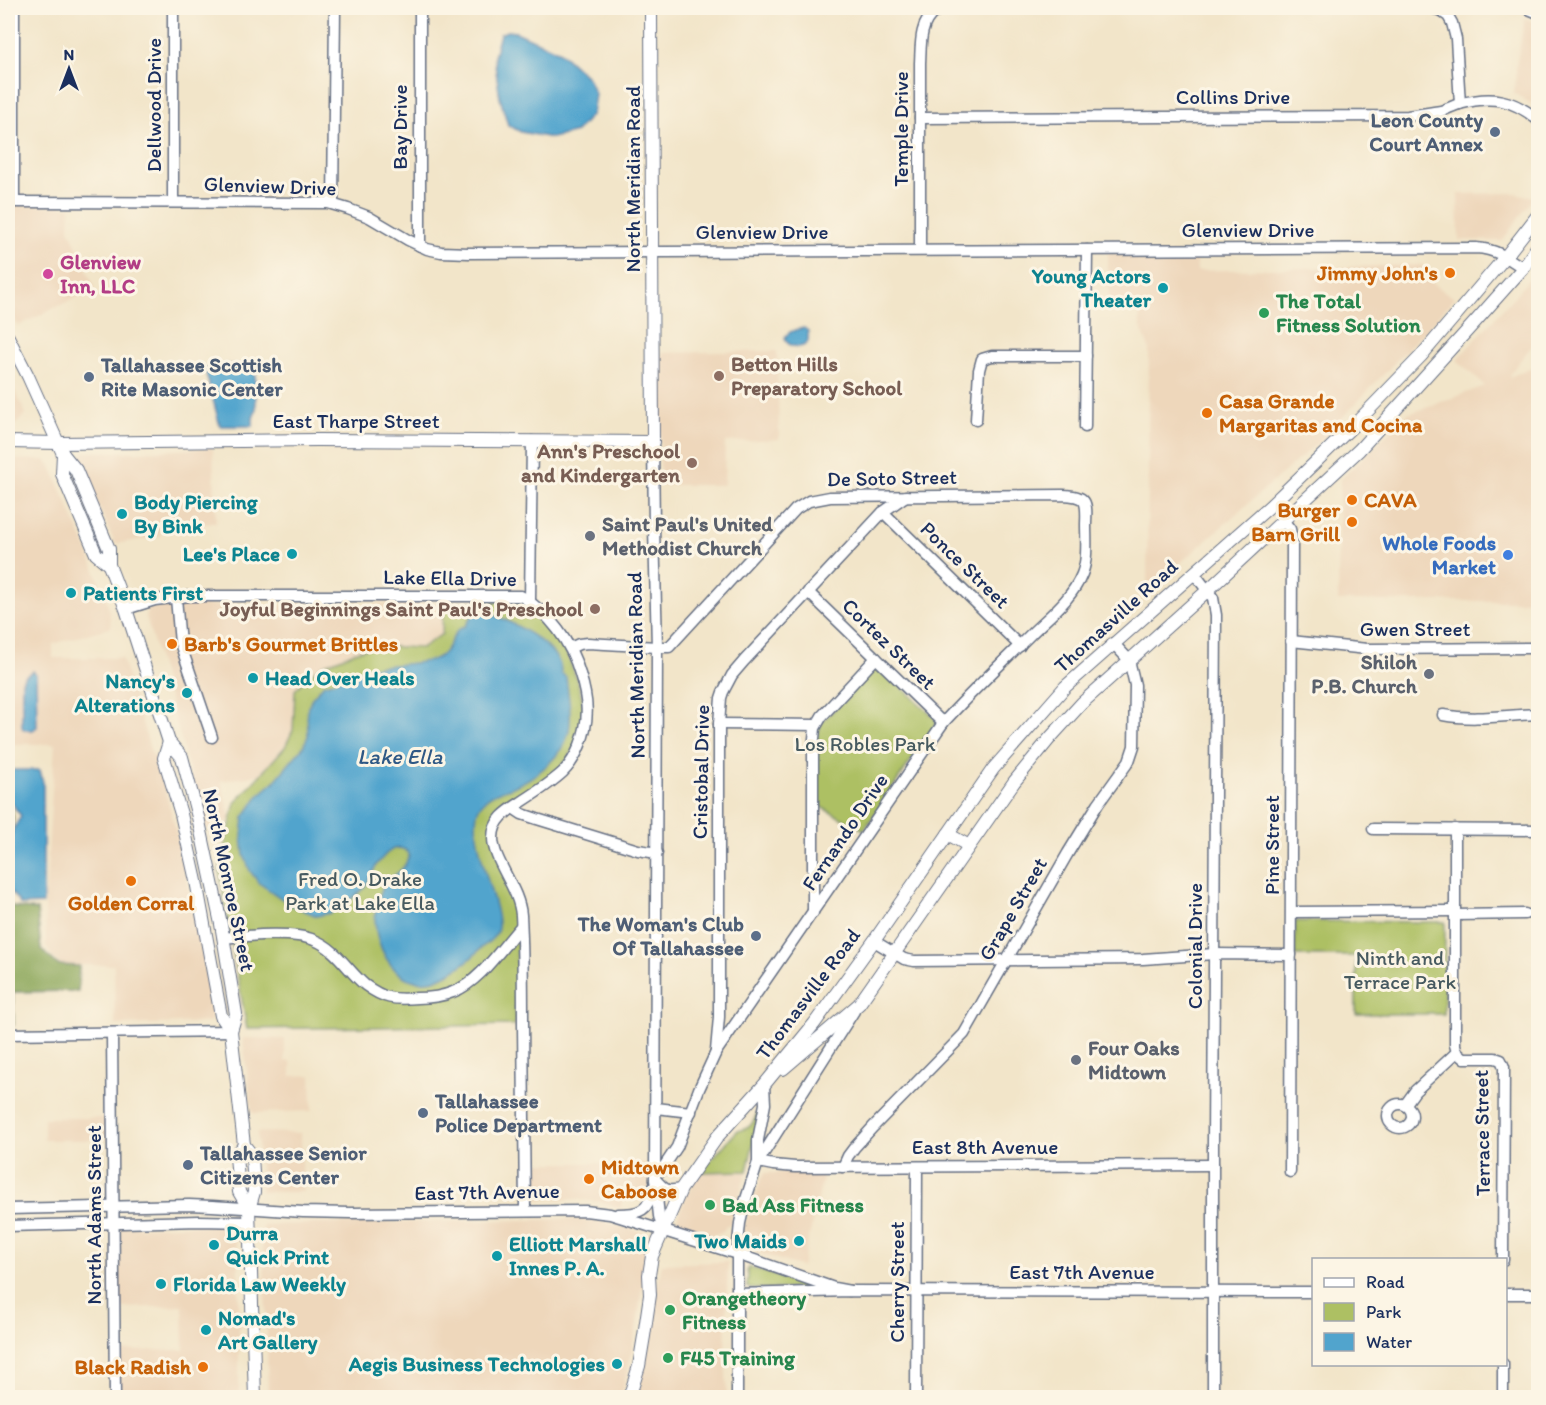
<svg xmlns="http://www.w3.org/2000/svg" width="1546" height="1405" font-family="Itim,sans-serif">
	<rect width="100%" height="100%" fill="#fcf5e5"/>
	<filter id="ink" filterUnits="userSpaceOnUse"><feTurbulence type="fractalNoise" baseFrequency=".0167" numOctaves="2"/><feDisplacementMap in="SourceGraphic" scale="12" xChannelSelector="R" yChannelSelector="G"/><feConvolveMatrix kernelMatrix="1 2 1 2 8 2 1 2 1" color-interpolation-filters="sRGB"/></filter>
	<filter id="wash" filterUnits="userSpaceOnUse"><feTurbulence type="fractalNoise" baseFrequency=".008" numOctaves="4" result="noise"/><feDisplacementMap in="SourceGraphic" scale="24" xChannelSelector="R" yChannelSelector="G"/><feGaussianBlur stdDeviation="1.35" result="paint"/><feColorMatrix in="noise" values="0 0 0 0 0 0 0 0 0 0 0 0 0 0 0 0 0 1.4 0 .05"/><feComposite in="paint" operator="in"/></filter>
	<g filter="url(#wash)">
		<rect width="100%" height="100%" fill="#f2e5c9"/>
		<g fill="#eed7bb">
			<path d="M1525,18L1538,23V108L1514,93L1517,61Z"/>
			<path d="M1514,193L1534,197L1502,241L1459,240L1458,194Z"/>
			<path d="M8,205L70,207L69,229L95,288L18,326L8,309Z"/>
			<path d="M1108,253H1196L1197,271L1423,265L1428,280L1454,298L1436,319L1323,438L1147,592L1149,348L1140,325L1139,306H1109Z"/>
			<path d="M1538,266V338L1514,368L1509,377L1538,366V601H1338L1340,480L1408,414L1485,386L1457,360L1521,289Z"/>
			<path d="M777,351L779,439L725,442L724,485H660L662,353Z"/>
			<path d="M8,376L26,414L14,426H8Z"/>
			<path d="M213,448L216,522L160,531L161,536L115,544L80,462L84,452H140Z"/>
			<path d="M8,459L44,460L50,464L86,547L108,604L111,627L53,644V658H122L152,755L158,760L180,848L204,964L212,1015L210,1022L115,1025L114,965H61L52,956L46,946L45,902L55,744H8Z"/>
			<path d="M355,603L363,606L374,605L378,603L443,604L442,634L421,648L379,646L295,690L293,730L285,747L268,767L258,775L221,781L231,821L206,828L146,616L147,611L150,608L182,605L255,606Z"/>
			<path d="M243,1038L285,1039V1061H291V1076L311,1075L312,1111L252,1113Z"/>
			<rect x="44" y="1118" width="63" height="22"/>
			<path d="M257,1132L301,1133L303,1192H262Z"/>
			<path d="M528,1163H649V1195L646,1200H622L621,1208L601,1202L577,1199L529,1200Z"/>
			<path d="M747,1171L730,1225H727L723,1231L716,1234L708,1235L681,1226L678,1224L677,1218L686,1197L700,1172Z"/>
			<path d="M765,1173H824L802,1267L755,1252L749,1247L746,1239L743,1238L744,1227L761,1179Z"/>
			<path d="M577,1219L603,1222L635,1230L644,1233L646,1236L645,1266L637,1324L627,1373L620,1397H268L267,1332L262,1230L264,1225Z"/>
			<path d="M228,1225L233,1229L237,1252L239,1300V1395L235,1398L119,1397V1351L184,1350L183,1306L120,1308L118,1233L120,1229L124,1227Z"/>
			<path d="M728,1262L725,1350L727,1397L637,1398L647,1350L656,1296L662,1264Z"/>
		</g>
		<g fill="#adc063" stroke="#647860" stroke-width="1.5">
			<path d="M509,600L522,603L539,614L555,633L565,649L576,677L582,698L584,715L580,736L572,753L556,774L504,808L496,813L492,823L515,905L517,950L515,1025L247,1029L219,871L235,803L285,747L293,730L295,690L309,675L325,664L360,650L379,646L421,648L442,634L443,604Z"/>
			<path d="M876,666H879L938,721L864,830L817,805L816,741L821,723Z"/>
			<path d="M1295,921L1445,922L1444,1014H1356V956H1295Z"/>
			<path d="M757,1113L760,1114L747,1171L700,1172L737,1131C749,1129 753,1125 757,1113Z"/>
			<path d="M750,1267L815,1289H751L747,1287L748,1276L747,1271Z"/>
		</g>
		<g fill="#8aa659" stroke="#526a5c" stroke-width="1.5">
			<path d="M8,802C17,818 13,822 8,839Z"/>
			<path d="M8,903L14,907L37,910L41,949L58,965L79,966L78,991L13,992L14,1025H8Z"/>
		</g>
		<g fill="#51a4cd" stroke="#366a96" stroke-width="1.5">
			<path d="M507,31L516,32L560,52L588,78L595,94L592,114L576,132L552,138L521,132L508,125L500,98L494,57L500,34Z"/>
			<path d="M804,328L808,331C808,332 808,339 808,341C801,357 763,335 804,328Z"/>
			<path d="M225,365H243L254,368L255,373L256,410L253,418V426H220L205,369Z"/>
			<path d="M483,612C506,617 563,647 561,673L566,677C568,695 572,713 569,731C563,757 536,777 513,787C499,792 487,794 479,808C468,828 491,886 496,910C497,916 500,925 497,932C495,938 486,944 481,948C472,959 462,966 449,973C443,976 435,981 428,981C401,985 385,962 378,939C372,921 376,892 390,879C400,871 405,869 409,855L406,850L400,848L393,849L386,854L377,864L364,888L349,901L330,913L317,916L291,905L259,883L250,871L244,855L242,836L244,817L259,795L274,782L303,747L308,736L307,711L312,698L324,684C334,683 341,678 349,674C356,671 364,669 372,667C387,665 431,664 440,656C450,649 452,636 458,630C463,626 462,629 466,625C472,616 471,614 483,612Z"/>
			<path d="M33,671L36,674L37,727L33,730H24L22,727V682L24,677Z"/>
			<path d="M8,770H40L43,782V904L21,905L8,888V855L10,853L12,832L21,816L8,798Z"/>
		</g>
	</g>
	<g filter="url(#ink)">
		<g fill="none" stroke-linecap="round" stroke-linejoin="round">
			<defs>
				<g id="minor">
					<path d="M14,8V202"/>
					<path d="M173,8V202"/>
					<path d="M420,8V246"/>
					<path d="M1430,8L1439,10L1448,16L1452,23L1456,39L1460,104"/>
					<path d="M1526,8L1538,13"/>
					<path d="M920,118L1408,116C1419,114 1430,113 1441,111C1447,109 1453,106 1459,104C1492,95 1513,99 1538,120"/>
					<path d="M8,202L328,203L348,209L369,217L408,240L427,249L441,252L469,253L1476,248C1495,249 1507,257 1523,268"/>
					<path d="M333,204L335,8"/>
					<path d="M920,250V63C921,46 919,23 935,12C939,9 945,9 949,8"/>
					<path d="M976,420L979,370L982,359L992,356H1086"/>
					<path d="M1085,427L1087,250"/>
					<path d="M653,442L654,528L657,647L655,1179L659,1216L663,1232"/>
					<path d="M883,512L1020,646"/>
					<path d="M1283,520L1290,529L1292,539L1290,1172"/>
					<path d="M1194,573L1213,598L1216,615L1213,1144V1398"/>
					<path d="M808,592L943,723"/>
					<path d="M176,598L180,643L212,737"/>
					<path d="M530,601L532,441"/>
					<path d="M126,609L155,600L189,596H521C550,614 571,642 580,674C588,699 590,720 580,745C576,755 571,764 563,772C551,783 537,792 523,801C509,810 493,819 493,838C493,861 519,888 521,915C523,951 523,987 523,1024C524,1086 524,1149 525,1211"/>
					<path d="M1291,641L1367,649L1538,648"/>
					<path d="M570,648L579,644L588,643L657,647H669L796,509L809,501L830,497L1063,495C1087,496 1087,501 1086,524C1086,540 1088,559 1082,574C1072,599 1049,616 1031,634C1002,663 971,692 943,723L716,1052L699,1089L677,1147L661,1171L655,1172"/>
					<path d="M1443,715C1474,721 1507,715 1538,714"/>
					<path d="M719,724L816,725"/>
					<path d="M513,808L522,814L537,819L638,850L657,853"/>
					<path d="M1373,829L1538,830"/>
					<path d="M1455,829V1045L1457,1052L1464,1058H1495L1501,1060L1504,1067L1503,1260"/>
					<path d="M1292,912L1455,911"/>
					<path d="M813,913V749L815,728L822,716L876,658"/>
					<path d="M1455,915L1525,914"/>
					<path d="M223,938C246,936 293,931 314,940C336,948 348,971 365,985C384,999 394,1000 417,998C429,998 441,997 453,992C480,982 502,947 521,926"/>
					<path d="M874,941L904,959L914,961L1143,959L1214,954L1291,955"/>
					<path d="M112,1033L115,1398"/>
					<path d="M8,1034L231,1031"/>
					<path d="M716,1051L719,1017V724L721,698L723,692L732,675L744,661L883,512L906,496"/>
					<path d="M764,1085L765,1104L758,1140V1162L773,1165L795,1167L1213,1165"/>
					<circle cx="1400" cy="1116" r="12"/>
					<path d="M1405,1105L1415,1091L1457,1052"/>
					<path d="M656,1108L691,1112"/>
					<path d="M843,1167L848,1156L854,1148L873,1127L964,1034L1068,853L1098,804L1129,761L1134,746L1135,685L1129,660L1113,643"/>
					<path d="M655,1179C665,1190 666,1192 681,1189"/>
					<path d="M8,1209L189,1205L212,1206L303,1212L350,1213L585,1211L610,1214L623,1218L737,1254L834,1288L850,1291"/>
					<path d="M618,1214C640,1214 649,1211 653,1188"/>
					<path d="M8,1226L199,1221L249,1222"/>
					<path d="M737,1294L850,1291L1314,1292"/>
					<path d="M1506,1294H1538"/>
					<path d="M1503,1364V1398"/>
					<path d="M737,1398V1254L740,1223L745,1202L758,1162L854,1011"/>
					<path d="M916,1398L917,1167"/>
				</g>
				<g id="major">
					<path d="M8,337L28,376L63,454L76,470L109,549V565L126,609L169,742L182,757L198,817L221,924L236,1014L231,1031"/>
					<path d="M8,442L59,443L317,440L653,442L651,8"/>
					<path d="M63,454L62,474L96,554L109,565"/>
					<path d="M169,742L164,758L181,814L196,881L221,1016L231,1031L244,1145L252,1155L254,1192L249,1209L255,1398"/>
					<path d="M948,834L969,846"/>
					<path d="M783,1069L859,1004L1014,782L1050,738L1082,703L1208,590L1359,450L1475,322L1523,268L1538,246"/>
					<path d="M244,1145L236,1156L239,1192L249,1209"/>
					<path d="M629,1398L639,1366L644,1336L650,1295L649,1275L652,1256L681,1189L718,1136L764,1085L814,1024L874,941L993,769L1065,687L1270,506L1357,422L1421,356L1506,256L1538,215"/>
				</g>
			</defs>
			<use href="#minor" stroke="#666f83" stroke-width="13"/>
			<use href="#major" stroke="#666f83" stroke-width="14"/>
			<use href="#minor" stroke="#fff" stroke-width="10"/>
			<use href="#major" stroke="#fff" stroke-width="12"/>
		</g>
	</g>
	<g fill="#5c6f8a" stroke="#fcf5e5" stroke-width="2">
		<circle cx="1495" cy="132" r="6"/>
		<circle cx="89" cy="377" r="6"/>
		<circle cx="756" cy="936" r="6"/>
		<circle cx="423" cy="1113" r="6"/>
		<circle cx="188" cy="1165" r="6"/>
	</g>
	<g fill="#e8710a" stroke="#fcf5e5" stroke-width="2">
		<circle cx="1450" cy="273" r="6"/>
		<circle cx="1207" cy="413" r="6"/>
		<circle cx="1352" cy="500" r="6"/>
		<circle cx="1352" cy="522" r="6"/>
		<circle cx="172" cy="644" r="6"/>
		<circle cx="131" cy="881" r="6"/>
		<circle cx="589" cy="1179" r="6"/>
		<circle cx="203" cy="1367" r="6"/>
	</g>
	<circle fill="#d1479c" stroke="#fcf5e5" stroke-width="2" cx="48" cy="274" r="6"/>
	<g fill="#0f9aa8" stroke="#fcf5e5" stroke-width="2">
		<circle cx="1163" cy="288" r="6"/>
		<circle cx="122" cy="514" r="6"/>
		<circle cx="292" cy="554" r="6"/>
		<circle cx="71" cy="593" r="6"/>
		<circle cx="253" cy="678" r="6"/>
		<circle cx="187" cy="693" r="6"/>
		<circle cx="799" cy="1241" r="6"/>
		<circle cx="214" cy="1245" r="6"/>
		<circle cx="497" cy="1256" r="6"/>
		<circle cx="161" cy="1284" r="6"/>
		<circle cx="206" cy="1330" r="6"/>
		<circle cx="617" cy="1364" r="6"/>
	</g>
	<g fill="#2e9e5b" stroke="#fcf5e5" stroke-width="2">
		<circle cx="1264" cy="313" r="6"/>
		<circle cx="710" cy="1205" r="6"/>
		<circle cx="670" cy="1310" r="6"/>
		<circle cx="668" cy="1358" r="6"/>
	</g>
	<g fill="#8d6e63" stroke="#fcf5e5" stroke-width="2">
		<circle cx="719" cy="376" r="6"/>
		<circle cx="692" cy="463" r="6"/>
		<circle cx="595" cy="609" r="6"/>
	</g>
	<g fill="#6b7280" stroke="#fcf5e5" stroke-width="2">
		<circle cx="590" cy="536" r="6"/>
		<circle cx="1429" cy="674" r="6"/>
		<circle cx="1076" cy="1060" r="6"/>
	</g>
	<circle fill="#3f7fe0" stroke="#fcf5e5" stroke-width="2" cx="1508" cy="555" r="6"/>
	<g text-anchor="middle" stroke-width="6" stroke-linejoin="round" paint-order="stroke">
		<g font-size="21" fill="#1b2f5e" stroke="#fcf5e5">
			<text x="1233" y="104">Collins Drive</text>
			<text transform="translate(154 105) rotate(-90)" y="7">Dellwood Drive</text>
			<text transform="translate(400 127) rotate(-90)" y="7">Bay Drive</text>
			<text transform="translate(901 129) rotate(-90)" y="7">Temple Drive</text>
			<text transform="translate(633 179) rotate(-90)" y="7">North Meridian Road</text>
			<text transform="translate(270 186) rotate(2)" y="7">Glenview Drive</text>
			<text x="1248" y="237">Glenview Drive</text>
			<text x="762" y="239">Glenview Drive</text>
			<text x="356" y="428">East Tharpe Street</text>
			<text transform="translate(892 478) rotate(-1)" y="7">De Soto Street</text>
			<text transform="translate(965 565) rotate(44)" y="7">Ponce Street</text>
			<text transform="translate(450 578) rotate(1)" y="7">Lake Ella Drive</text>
			<text transform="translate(1116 616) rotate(-42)" y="7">Thomasville Road</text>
			<text x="1415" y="636">Gwen Street</text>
			<text transform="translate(889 644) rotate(44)" y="7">Cortez Street</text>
			<text transform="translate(636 665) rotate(-91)" y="7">North Meridian Road</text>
			<text transform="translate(701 772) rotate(-89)" y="7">Cristobal Drive</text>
			<text transform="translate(845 832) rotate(-56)" y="7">Fernando Drive</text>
			<text transform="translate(1272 845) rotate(-90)" y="7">Pine Street</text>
			<text transform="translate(229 880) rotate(78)" y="7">North Monroe Street</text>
			<text transform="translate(1013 909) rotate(-60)" y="7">Grape Street</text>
			<text transform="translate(1195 946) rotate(-90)" y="7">Colonial Drive</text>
			<text transform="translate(808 994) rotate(-53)" y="7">Thomasville Road</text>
			<text transform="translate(1482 1133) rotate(-91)" y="7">Terrace Street</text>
			<text x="985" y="1154">East 8th Avenue</text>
			<text transform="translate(487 1192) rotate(-1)" y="7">East 7th Avenue</text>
			<text transform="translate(94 1215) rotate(-90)" y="7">North Adams Street</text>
			<text x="1082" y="1279">East 7th Avenue</text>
			<text transform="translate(897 1282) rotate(-90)" y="7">Cherry Street</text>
		</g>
		<g font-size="21" font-weight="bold" fill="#4e5e75" stroke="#fcf5e5" text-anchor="start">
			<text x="1483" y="127" text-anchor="end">Leon County<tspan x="1483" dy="24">Court Annex</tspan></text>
			<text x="101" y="372">Tallahassee Scottish<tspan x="101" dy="24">Rite Masonic Center</tspan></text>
			<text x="744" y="931" text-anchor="end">The Woman's Club<tspan x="744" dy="24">Of Tallahassee</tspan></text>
			<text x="435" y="1108">Tallahassee<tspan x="435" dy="24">Police Department</tspan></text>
			<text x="200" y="1160">Tallahassee Senior<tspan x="200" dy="24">Citizens Center</tspan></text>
		</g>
		<g font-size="21" font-weight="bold" fill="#b23c85" stroke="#fcf5e5" text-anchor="start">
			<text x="60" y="269">Glenview<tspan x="60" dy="24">Inn, LLC</tspan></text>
		</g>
		<g font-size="21" font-weight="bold" fill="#c56008" stroke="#fcf5e5" text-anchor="start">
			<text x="1438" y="280" text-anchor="end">Jimmy John's</text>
			<text x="1219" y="408">Casa Grande<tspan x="1219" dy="24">Margaritas and Cocina</tspan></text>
			<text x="1364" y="507">CAVA</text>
			<text x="1340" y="517" text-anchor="end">Burger<tspan x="1340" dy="24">Barn Grill</tspan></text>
			<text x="184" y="651">Barb's Gourmet Brittles</text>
			<text x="131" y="910" text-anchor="middle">Golden Corral</text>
			<text x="601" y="1174">Midtown<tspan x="601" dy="24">Caboose</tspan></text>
			<text x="191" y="1374" text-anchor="end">Black Radish</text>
		</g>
		<g font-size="21" font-weight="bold" fill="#0d838f" stroke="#fcf5e5" text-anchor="start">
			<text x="1151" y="283" text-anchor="end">Young Actors<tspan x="1151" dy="24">Theater</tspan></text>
			<text x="134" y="509">Body Piercing<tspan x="134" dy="24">By Bink</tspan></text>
			<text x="280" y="561" text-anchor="end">Lee's Place</text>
			<text x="83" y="600">Patients First</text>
			<text x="265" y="685">Head Over Heals</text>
			<text x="175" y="688" text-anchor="end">Nancy's<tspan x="175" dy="24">Alterations</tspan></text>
			<text x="226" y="1240">Durra<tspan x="226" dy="24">Quick Print</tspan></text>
			<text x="787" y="1248" text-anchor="end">Two Maids</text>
			<text x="509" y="1251">Elliott Marshall<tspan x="509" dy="24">Innes P. A.</tspan></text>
			<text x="173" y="1291">Florida Law Weekly</text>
			<text x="218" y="1325">Nomad's<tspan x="218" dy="24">Art Gallery</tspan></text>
			<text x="605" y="1371" text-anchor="end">Aegis Business Technologies</text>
		</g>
		<g font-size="21" font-weight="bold" fill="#27864d" stroke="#fcf5e5" text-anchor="start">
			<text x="1276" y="308">The Total<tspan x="1276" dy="24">Fitness Solution</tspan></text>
			<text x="722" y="1212">Bad Ass Fitness</text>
			<text x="682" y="1305">Orangetheory<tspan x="682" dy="24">Fitness</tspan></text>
			<text x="680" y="1365">F45 Training</text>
		</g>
		<g font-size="21" font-weight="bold" fill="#785e54" stroke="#fcf5e5" text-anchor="end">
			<text x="731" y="371" text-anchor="start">Betton Hills<tspan x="731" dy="24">Preparatory School</tspan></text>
			<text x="680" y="458">Ann's Preschool<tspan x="680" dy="24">and Kindergarten</tspan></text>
			<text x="583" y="616">Joyful Beginnings Saint Paul's Preschool</text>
		</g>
		<g font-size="21" font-weight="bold" fill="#5b616d" stroke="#fcf5e5" text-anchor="start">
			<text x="602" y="531">Saint Paul's United<tspan x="602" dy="24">Methodist Church</tspan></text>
			<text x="1417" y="669" text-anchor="end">Shiloh<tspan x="1417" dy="24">P.B. Church</tspan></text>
			<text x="1088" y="1055">Four Oaks<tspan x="1088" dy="24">Midtown</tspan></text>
		</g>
		<g font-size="21" font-weight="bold" fill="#366cbe" stroke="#fcf5e5" text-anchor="end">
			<text x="1496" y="550">Whole Foods<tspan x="1496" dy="24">Market</tspan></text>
		</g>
		<g font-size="21" fill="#475a60" stroke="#fcf5e5">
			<text x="865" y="751">Los Robles Park</text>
			<text x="360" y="886">Fred O. Drake<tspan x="360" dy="24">Park at Lake Ella</tspan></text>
			<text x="1400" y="965">Ninth and<tspan x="1400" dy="24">Terrace Park</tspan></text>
		</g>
		<g font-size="22" font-style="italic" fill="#2e5885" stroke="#fcf5e5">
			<text x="400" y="764">Lake Ella</text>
		</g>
	</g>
	<rect width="1546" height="1405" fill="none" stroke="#fcf5e5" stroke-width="30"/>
	<rect x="1312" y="1258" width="195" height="108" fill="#fcf5e5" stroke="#a2a6af" stroke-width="1.5"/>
	<rect x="1324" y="1278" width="30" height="9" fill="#ffffff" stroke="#a2a6af" stroke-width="1.5"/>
	<text x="1366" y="1288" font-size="18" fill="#1b2f5e">Road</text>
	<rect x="1324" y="1303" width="30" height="18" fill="#adc063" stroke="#a2a6af" stroke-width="1.5"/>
	<text x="1366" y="1318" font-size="18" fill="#1b2f5e">Park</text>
	<rect x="1324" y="1333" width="30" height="18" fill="#51a4cd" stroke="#a2a6af" stroke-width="1.5"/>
	<text x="1366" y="1348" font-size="18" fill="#1b2f5e">Water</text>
	<g transform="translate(69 69)" stroke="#fcf5e5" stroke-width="4.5" paint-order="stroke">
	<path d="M0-4.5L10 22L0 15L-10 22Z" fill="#1b2f5e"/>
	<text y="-9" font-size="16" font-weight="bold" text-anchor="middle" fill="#1b2f5e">N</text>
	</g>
</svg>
